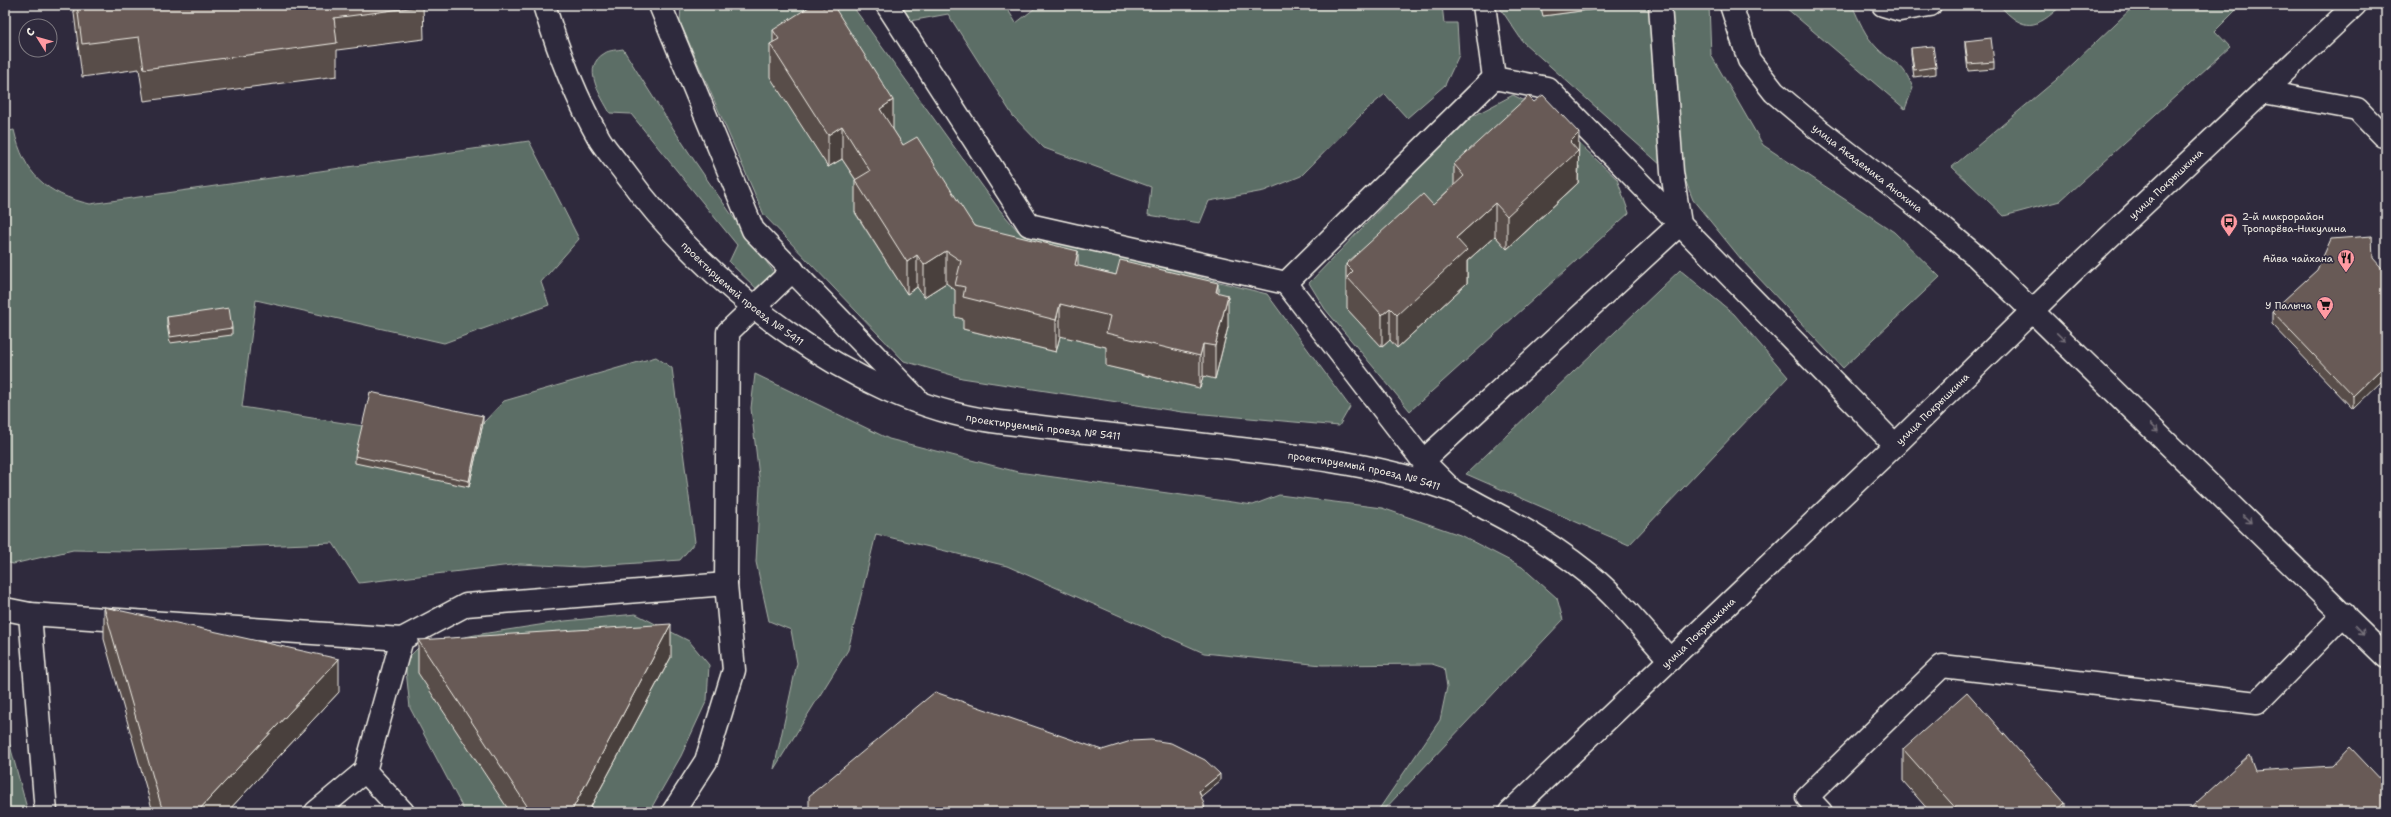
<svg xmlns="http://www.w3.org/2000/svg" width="2391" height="817" font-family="'Shantell Sans',sans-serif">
	<rect width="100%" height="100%" fill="#2f2a3d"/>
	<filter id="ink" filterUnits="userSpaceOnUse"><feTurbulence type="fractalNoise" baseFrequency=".025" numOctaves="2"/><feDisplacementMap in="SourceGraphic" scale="8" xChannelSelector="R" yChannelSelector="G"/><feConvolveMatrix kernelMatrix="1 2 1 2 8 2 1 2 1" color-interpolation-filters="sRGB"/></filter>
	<g filter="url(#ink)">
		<g fill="#5c6e66" stroke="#a8b0a7" fill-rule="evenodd">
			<path d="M681,5H854L856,11L999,209L1018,231L1267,294L1350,407L1339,426L1182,412L962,378L904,361L764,215L680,22ZM771,77L974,258L1215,378L1203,376L1199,388L1107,366L1110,348L1060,336L1056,352L963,329L965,319L961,294L946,283L924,297L917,287L907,294L855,213L870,203L842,159L828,167Z"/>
			<path d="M900,5H1005L1016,23L1039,5H1442L1444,23H1457L1459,55L1445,85L1407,118L1385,94L1366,110L1301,176L1264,191L1209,201L1200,223L1148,215L1151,187L1044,148L1013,116L948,14L910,21Z"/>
			<path d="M1498,5H1532V8L1541,7L1543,16L1596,9V5H1709L1711,55L1763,145L1894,232L1940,277L1843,368L1741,259L1693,200L1686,182L1662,166L1523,42Z"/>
			<path d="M1786,5H1852C1859,20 1865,36 1877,48C1895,66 1902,60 1913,88L1905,109L1786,8Z"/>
			<path d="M1999,5H2062C2035,30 2024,32 1999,5Z"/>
			<path d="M2135,5H2241L2215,31L2230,47L2060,201L2004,216L1952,167L2056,80Z"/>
			<path d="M623,49C670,125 719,201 774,272L759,291L729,262L737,245L631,114L610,113C601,96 580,67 605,53C609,50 618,50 623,49Z"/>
			<path d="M1513,95L1545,111L1617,179L1629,213L1410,411L1325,309L1309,283L1466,120ZM1578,183L1507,249L1495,236L1456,271L1397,348L1390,340L1382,347L1347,309L1353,304L1346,296Z"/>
			<path d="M14,130C24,174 46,194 90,204L529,141L579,239L541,282L549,305L444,343L256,300L242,407L363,426L469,487L483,423L504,401L656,357L672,368L695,542L680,560L582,567L520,564L359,583L333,543L130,551L73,550L13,564L5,562V132Z"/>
			<path d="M1680,270L1734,314L1788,377L1629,545L1466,474Z"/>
			<path d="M755,374L889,439L1018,472L1253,505L1279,495L1382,508L1460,535L1522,567L1557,598L1563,620L1382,812H1377L1440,720L1447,687L1444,668L1432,664L1322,665L1204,653L1007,566L876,534L848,650L774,769L797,663L791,630L769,621L756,562L760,485L751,408Z"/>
			<path d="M636,614L689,641L709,665L707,700L681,756L649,812H588L671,657L510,812H465L410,708L405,661L420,646L475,635L565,621Z"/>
			<path d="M5,727L28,812H5Z"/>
		</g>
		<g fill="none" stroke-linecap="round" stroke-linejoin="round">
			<defs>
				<g id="minor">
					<path id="s1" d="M544,5C558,51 576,98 600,140C607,151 617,162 625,173C705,284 853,402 992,421C1074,432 1158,439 1241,449C1311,457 1385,466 1452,491C1465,496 1477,504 1489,510C1524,528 1558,549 1589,574C1619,599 1644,631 1670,660"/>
					<path d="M660,5L753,230L917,399"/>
					<path d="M887,5L1029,225L1286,283L1423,461L1452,490"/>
					<path d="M1484,5L1494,78L1547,88L1895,445"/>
					<path id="s2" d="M1731,5L1749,60L1774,92L1819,130L1922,210L1977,257L2386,657"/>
					<path d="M1883,5L1900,10L1930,5"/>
					<path d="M2264,92L2357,109L2383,136L2386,134"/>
					<path d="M1286,283L1494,78"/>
					<path d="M1423,461L1680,224L1672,172L1660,5"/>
					<path d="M5,609L30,614L46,812"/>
					<path d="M30,614L402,639"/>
					<path d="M365,771L403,812"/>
					<path d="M316,812L365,771L402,639L466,605L726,584"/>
					<path d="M673,812L706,761L734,670L726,584L728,332L793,270"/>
					<path d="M1821,812L1807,797L1942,666L2257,703L2344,614"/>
				</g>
				<g id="major">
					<path id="s3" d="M1510,812L1895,445L2070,274L2355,5"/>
				</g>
			</defs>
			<use href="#minor" stroke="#f4f1e8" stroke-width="25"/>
			<use href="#major" stroke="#f4f1e8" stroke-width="25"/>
			<use href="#minor" stroke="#2f2a3d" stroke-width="22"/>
			<use href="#major" stroke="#2f2a3d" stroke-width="22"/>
		</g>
		<g fill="#594d4a" stroke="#f4f1e8">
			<path d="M73,5H423L424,39L337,50V76L144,101L139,69L82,77Z"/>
			<path d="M1532,5H1596V9L1543,16L1541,7L1532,9Z"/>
			<path d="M773,30L893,130L903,145L974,226L1078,266L1116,275L1218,292L1228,327L1215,379L1203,376L1200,388L1106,366V347L1060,336L1056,352L963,329V319L955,317V290L946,283L924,297L917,287L907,294L855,212V180H856L842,159L828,167L770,77V44L773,43Z"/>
			<path d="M1965,41L1994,62V69L1968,71L1965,47Z"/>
			<path d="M1911,48L1936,67V74L1914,77L1911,55Z"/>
			<path d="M1454,164L1579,166L1578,183L1507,249L1495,236L1467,261V283L1397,348L1390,340L1382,347L1347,309V297L1346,296V264L1433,205L1454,185Z"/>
			<path d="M2372,236L2353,409L2272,324V311Z"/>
			<path d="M167,317L232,328V335L170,343L167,324Z"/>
			<path d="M483,423L469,487L355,463V456Z"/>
			<path d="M104,607L339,692L227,812H153L104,639Z"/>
			<path d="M418,640L671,657L588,812H510L418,673Z"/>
			<path d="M1903,749L2065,812H1930L1903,781Z"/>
		</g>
		<g fill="#483f3c" stroke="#f4f1e8">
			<path d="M893,100V133L880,109Z"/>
			<path d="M842,126V159L828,167V135Z"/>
			<path d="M1579,133L1578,183L1507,249V216L1570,142Z"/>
			<path d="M1495,203V236L1467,261V283L1397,348V315L1456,238Z"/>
			<path d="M946,251V283L924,297V265Z"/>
			<path d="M1078,251V283L1075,265Z"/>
			<path d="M917,255V287L907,294V262Z"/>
			<path d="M1218,283V316L1216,292Z"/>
			<path d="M1228,295V327L1215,379V346Z"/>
			<path d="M1060,304V336L1056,352V320Z"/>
			<path d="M1390,308V340L1382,347V315Z"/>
			<path d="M1203,344V376L1200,388V356Z"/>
			<path d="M2386,364V377L2353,409V396Z"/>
			<path d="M483,416V423L469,487V481Z"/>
			<path d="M671,624V657L588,812H571Z"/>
			<path d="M339,659V692L227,812H197Z"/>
			<path d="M1220,774V781L1199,798V791Z"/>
			<path d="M2065,803V812H2055Z"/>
		</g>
		<g fill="#675a56" stroke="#f4f1e8">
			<path d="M77,5H423L424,6L334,18L337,43L144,69L139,37L82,44Z"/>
			<path d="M812,5H822L823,8L827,5H833L893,100L880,109L903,145L917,137L974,226L1078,251L1075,265L1116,275L1120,260L1218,283L1216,292L1228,295L1215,346L1203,344L1200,356L1106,333L1110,316L1060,304L1056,320L963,297L965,287L955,285L961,261L946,251L924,265L917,255L907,262L855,180L870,171L842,126L828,135L770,44L779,39L773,30Z"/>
			<path d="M1991,38L1994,62L1968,64L1965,41Z"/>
			<path d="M1933,46L1936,67L1914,70L1911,48Z"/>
			<path d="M1543,95L1579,133L1570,142L1578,151L1507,216L1495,203L1456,238L1467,250L1397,315L1390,308L1382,315L1347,277L1353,271L1346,264L1423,194L1433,205L1464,176L1454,164L1528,96L1534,102Z"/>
			<path d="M2372,236L2373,258L2386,273V364L2353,396L2272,311L2317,270L2331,239Z"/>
			<path d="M229,308L232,328L170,337L167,317Z"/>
			<path d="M370,392L483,416L469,481L355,456Z"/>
			<path d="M104,607L339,659L197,812H163Z"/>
			<path d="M671,624L571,812H531L418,640Z"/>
			<path d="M935,692L1102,750L1131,741L1151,740L1171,743L1205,760L1220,774L1199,791L1204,804L1205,812H809V796Z"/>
			<path d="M1967,692L2065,803L2055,812H1959L1903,749Z"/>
			<path d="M2350,747L2386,785V812H2186L2249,755L2255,771L2332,766Z"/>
		</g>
		<defs><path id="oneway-shaft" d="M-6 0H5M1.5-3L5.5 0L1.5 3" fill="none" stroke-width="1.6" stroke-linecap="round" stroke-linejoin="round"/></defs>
		<g stroke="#747079">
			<use href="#oneway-shaft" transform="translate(2061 337) rotate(44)"/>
			<use href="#oneway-shaft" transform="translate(2154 428) rotate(44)"/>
			<use href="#oneway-shaft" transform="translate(2247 519) rotate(44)"/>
			<use href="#oneway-shaft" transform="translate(2360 630) rotate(46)"/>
		</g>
	</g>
	<defs>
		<symbol id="bus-pin" viewBox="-11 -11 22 30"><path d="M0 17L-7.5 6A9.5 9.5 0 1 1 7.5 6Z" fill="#ff9aa2" stroke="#2f2a3d"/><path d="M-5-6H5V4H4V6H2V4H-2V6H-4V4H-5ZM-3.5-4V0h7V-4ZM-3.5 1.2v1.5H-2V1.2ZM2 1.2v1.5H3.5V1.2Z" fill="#111"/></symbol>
		<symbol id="restaurant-pin" viewBox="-11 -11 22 30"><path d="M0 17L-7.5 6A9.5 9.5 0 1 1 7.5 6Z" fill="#ff9aa2" stroke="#2f2a3d"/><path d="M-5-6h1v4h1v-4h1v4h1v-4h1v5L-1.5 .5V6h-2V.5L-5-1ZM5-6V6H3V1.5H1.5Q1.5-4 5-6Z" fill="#111"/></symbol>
		<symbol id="supermarket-pin" viewBox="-11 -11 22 30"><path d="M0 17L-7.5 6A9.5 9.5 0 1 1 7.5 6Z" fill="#ff9aa2" stroke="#2f2a3d"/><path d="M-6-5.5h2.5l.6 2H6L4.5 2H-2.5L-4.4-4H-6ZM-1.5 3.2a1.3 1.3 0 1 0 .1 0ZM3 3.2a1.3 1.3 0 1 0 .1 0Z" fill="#111"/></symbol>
	</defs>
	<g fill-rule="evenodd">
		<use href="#bus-pin" x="2219" y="212" width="20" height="27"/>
		<use href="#restaurant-pin" x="2336" y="248" width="20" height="27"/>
		<use href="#supermarket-pin" x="2315" y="295" width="20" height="27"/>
	</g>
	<g text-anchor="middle" stroke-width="3.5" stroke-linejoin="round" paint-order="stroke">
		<g font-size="10" fill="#f4f1e8" stroke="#2f2a3d">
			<text dy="4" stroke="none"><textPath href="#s2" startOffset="219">улица Академика Анохина</textPath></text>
			<text dy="4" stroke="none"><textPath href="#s3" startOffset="908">улица Покрышкина</textPath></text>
			<text dy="4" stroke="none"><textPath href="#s1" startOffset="357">проектируемый проезд № 5411</textPath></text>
			<text dy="4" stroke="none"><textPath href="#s3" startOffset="584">улица Покрышкина</textPath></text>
			<text dy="4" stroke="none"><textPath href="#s1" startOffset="693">проектируемый проезд № 5411</textPath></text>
			<text dy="4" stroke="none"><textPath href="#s1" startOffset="1017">проектируемый проезд № 5411</textPath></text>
			<text dy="4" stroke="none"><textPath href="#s3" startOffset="260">улица Покрышкина</textPath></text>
		</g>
		<g font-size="10" fill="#f4f1e8" stroke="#2f2a3d" text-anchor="end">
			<text x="2242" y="220" text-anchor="start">2-й микрорайон<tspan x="2242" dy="12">Тропарёва-Никулина</tspan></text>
			<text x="2333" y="262">Айва чайхана</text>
			<text x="2312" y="309">У Палыча</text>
		</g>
	</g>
	<rect width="2391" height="817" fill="none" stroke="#2f2a3d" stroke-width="20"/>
	<rect x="10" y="10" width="2371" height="797" fill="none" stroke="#f4f1e8" stroke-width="1.5" filter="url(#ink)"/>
	<g transform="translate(38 38) rotate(307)"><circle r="19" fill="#2f2a3d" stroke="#7e7a81"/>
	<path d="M0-3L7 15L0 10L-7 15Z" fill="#ff9aa2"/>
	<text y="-6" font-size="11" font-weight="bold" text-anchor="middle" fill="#f4f1e8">С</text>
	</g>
</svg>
